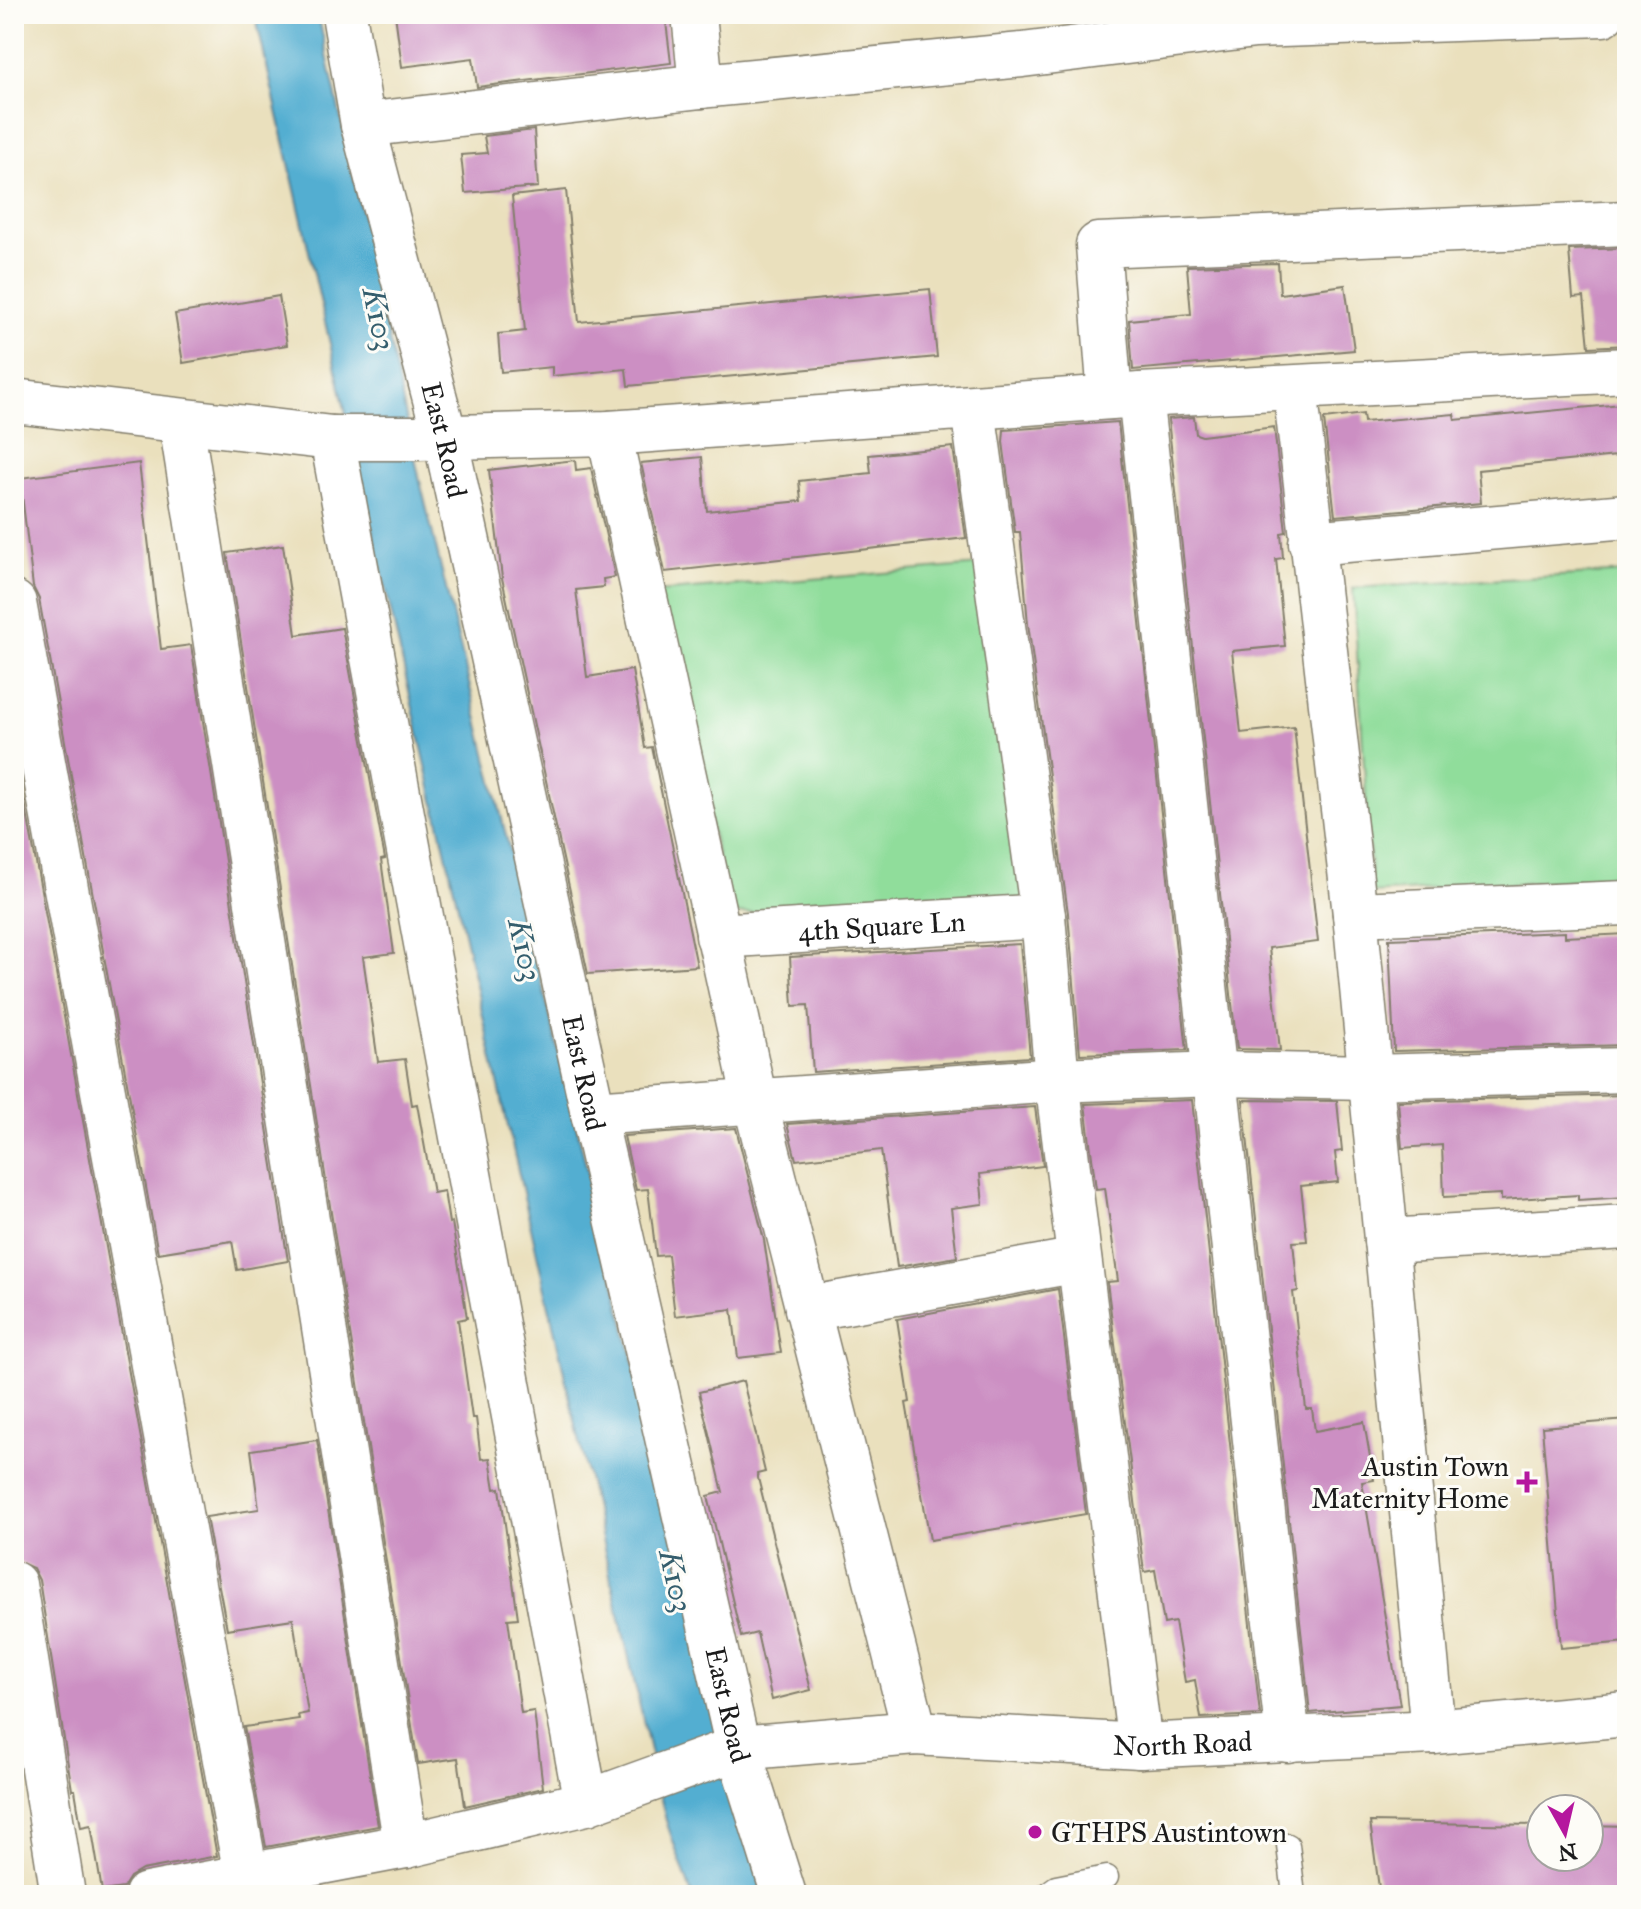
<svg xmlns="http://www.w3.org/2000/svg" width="1641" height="1909" font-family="'IM FELL Great Primer',serif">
	<rect width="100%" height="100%" fill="#fdfcf7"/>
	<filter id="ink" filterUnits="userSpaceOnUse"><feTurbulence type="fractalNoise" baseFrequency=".0125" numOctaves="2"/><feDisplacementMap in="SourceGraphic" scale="16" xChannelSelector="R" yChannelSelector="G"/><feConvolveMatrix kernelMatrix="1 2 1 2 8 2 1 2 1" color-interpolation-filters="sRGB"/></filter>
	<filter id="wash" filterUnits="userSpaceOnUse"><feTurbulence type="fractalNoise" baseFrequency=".006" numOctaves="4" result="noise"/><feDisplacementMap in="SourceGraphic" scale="32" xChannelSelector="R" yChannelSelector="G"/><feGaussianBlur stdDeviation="1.8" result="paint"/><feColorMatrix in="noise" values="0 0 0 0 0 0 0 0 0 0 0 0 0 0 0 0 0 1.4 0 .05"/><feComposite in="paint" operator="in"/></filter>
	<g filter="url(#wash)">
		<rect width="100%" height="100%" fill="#eae0bd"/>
		<g fill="#90dd9b" stroke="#567c5c" stroke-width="2">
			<path d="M979,565L1027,900L731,914L657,592Z"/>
			<path d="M1627,572V877L1372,893L1353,588Z"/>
		</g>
		<path fill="#53aed1" stroke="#386576" stroke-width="2" d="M255,14H318L420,481L763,1895H692L666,1821Z"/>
		<g id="blocks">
			<g fill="#cc8fc3">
				<path d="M395,14H665L671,63L477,87L473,58L402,67Z"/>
				<path d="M534,130L538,187L465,193L461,155L487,153L484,136Z"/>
				<path d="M566,190L579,322L930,289L937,357L628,386L626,369L552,376V367L501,372L498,334L525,331L512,196Z"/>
				<path d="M1627,248V345L1589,347L1584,297L1573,298L1569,250Z"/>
				<path d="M1278,263L1280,294L1345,285L1354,350L1133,370L1129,320L1191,314L1187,266Z"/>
				<path d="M279,296L287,345L183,363L175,314Z"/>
				<path d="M1621,404L1626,455L1478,470L1481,503L1335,516L1324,419L1363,414L1364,422L1454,414L1455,420Z"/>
				<path d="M1194,417L1196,434L1202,436L1274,427L1286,532L1281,533L1283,558L1276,559L1285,646L1232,651L1241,733L1294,727L1318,942L1269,948L1280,1050L1237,1049L1168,419Z"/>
				<path d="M1118,422L1187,1050L1080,1054L1068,913L1028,624L1020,532H1015L1003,442L1004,430Z"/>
				<path d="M953,447L966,538L665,572L641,463L702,457L707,511L801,501L799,481L871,473L869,455Z"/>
				<path d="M575,460L576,470L591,468L615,577L603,579L604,587L576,590L587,677L632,670L645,748L652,747L697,966L588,974L502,578L489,470Z"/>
				<path d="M139,463L161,649L191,645L288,1261L237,1270L232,1241L158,1253L39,599L33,587L20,478Z"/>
				<path d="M283,545L296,635L342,628L385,859L381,860L394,953L363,957L378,1062L405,1059L412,1105L417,1104L433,1193L444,1191L449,1223L452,1222L467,1318L458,1320L472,1418H476L481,1459L490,1458L495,1489L500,1488L518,1618L508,1619L521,1713L534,1711L543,1788L465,1806L458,1758L418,1764L227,553Z"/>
				<path d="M14,742L217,1856L142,1870L130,1877L123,1888L102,1891L91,1825L81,1827L75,1790H72L39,1580L33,1568L14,1560Z"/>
				<path d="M1565,932V937L1627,934V1045L1394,1051L1389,939Z"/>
				<path d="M1020,944L1030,1057L813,1072L808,1005L793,1006L790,957Z"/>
				<path d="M1627,1095V1197L1578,1200V1195L1501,1200V1194L1444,1197L1442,1145L1402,1148L1398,1101Z"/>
				<path d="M1192,1100L1260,1715L1201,1718L1195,1680L1185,1682L1175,1622L1164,1624L1155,1570L1144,1572L1107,1282L1118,1281L1105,1188L1096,1189L1085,1104Z"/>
				<path d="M1243,1100L1337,1101L1342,1151L1335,1152L1338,1182L1301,1186L1307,1241L1293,1242L1298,1291L1293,1292L1306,1409H1312L1315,1431L1364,1422L1374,1480L1362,1482L1400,1705L1310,1713Z"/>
				<path d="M1035,1107L1043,1166L980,1174L983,1204L951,1208L957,1257L897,1267L881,1150L796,1160L787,1124Z"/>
				<path d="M736,1128L764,1240L781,1353L738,1358L732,1309L675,1316L668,1255L656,1256L648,1189L636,1190L624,1136Z"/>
				<path d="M1058,1289L1086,1514L930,1540L906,1403L910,1402L897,1319Z"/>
				<path d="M743,1381L765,1472L757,1474L811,1690L772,1700L757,1633L741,1637L708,1496L723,1492L699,1392Z"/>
				<path d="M1627,1420V1642L1561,1648L1542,1427Z"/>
				<path d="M317,1440L378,1826L266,1847L244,1727L299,1719L298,1715L308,1713L293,1619L227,1629L206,1517L259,1509L251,1450Z"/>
				<path d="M1370,1822L1541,1825V1857H1589V1825L1627,1826V1895H1380Z"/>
			</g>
		</g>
	</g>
	<g filter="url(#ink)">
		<use href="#blocks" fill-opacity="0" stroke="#837e6c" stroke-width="2"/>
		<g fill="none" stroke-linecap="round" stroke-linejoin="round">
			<defs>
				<g id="service">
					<path d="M1288,1845L1294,1895"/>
					<path d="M1045,1895L1056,1887L1107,1877"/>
				</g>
				<g id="minor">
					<path id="s1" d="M344,14L363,125L445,437L593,1113L738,1748L784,1895"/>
					<path d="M694,14L701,86"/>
					<path d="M363,125L701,86L1022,55L1255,26L1603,14"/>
					<path d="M1295,388L1355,914L1433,1732"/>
					<path d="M1140,395L1288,1740"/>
					<path d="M1110,397L1098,245L1627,223"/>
					<path d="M14,401L332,438H417L609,433L1140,395L1627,370"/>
					<path d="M973,409L1043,916L1057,1080L1140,1746"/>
					<path d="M181,422L406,1846"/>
					<path d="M609,433L755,1101L915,1733"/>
					<path d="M332,438L586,1803"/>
					<path d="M1311,543L1627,516"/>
					<path d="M14,603L246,1875"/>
					<path d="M1355,914L1627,903"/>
					<path id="s2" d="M718,936L1043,916"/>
					<path d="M593,1113L1057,1080L1216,1074L1370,1077L1627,1070"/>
					<path d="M1386,1241L1627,1227"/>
					<path d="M807,1309L1079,1260"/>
					<path d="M14,1584L63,1895"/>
					<path id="s3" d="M147,1895L406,1846L586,1803L738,1748L915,1733L1140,1746L1433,1732L1627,1714"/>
				</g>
			</defs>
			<use href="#service" stroke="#837e6c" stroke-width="25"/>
			<use href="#minor" stroke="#837e6c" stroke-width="47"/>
			<use href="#service" stroke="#fff" stroke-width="22"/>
			<use href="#minor" stroke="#fff" stroke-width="44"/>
		</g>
	</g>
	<g fill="#b5179e" stroke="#fdfcf7" stroke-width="3">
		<path d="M1523 1470h8v8h8v8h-8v8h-8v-8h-8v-8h8z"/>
		<circle cx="1035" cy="1832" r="8"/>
	</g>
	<g text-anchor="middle" stroke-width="6" stroke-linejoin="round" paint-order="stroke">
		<g font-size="28" fill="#1c1c1c" stroke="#fdfcf7">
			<text dy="10" stroke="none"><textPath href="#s1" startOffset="438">East Road</textPath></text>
			<text dy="10" stroke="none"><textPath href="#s2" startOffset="164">4th Square Ln</textPath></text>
			<text dy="10" stroke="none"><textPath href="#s1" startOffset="1086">East Road</textPath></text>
			<text dy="10" stroke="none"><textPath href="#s1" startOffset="1734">East Road</textPath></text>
			<text dy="10" stroke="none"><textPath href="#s3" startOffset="1056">North Road</textPath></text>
		</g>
		<g font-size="28" fill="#1c1c1c" stroke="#fdfcf7" text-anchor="end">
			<text x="1509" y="1476">Austin Town<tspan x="1509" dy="32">Maternity Home</tspan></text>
			<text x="1051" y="1842" text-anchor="start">GTHPS Austintown</text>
		</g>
		<g font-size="30" font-style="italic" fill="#355e6d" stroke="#fdfcf7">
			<text transform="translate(379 319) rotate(78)" y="10">K103</text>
			<text transform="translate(525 950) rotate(77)" y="10">K103</text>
			<text transform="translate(676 1581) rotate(77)" y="10">K103</text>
		</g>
	</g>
	<rect width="1641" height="1909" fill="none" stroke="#fdfcf7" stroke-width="48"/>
	<g transform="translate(1565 1833) rotate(172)"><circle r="38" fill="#fdfcf7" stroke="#a3a29f" stroke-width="2"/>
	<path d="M0-6L14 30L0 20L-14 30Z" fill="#b5179e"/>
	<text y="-12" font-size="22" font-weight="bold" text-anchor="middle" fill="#1c1c1c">N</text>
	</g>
</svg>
